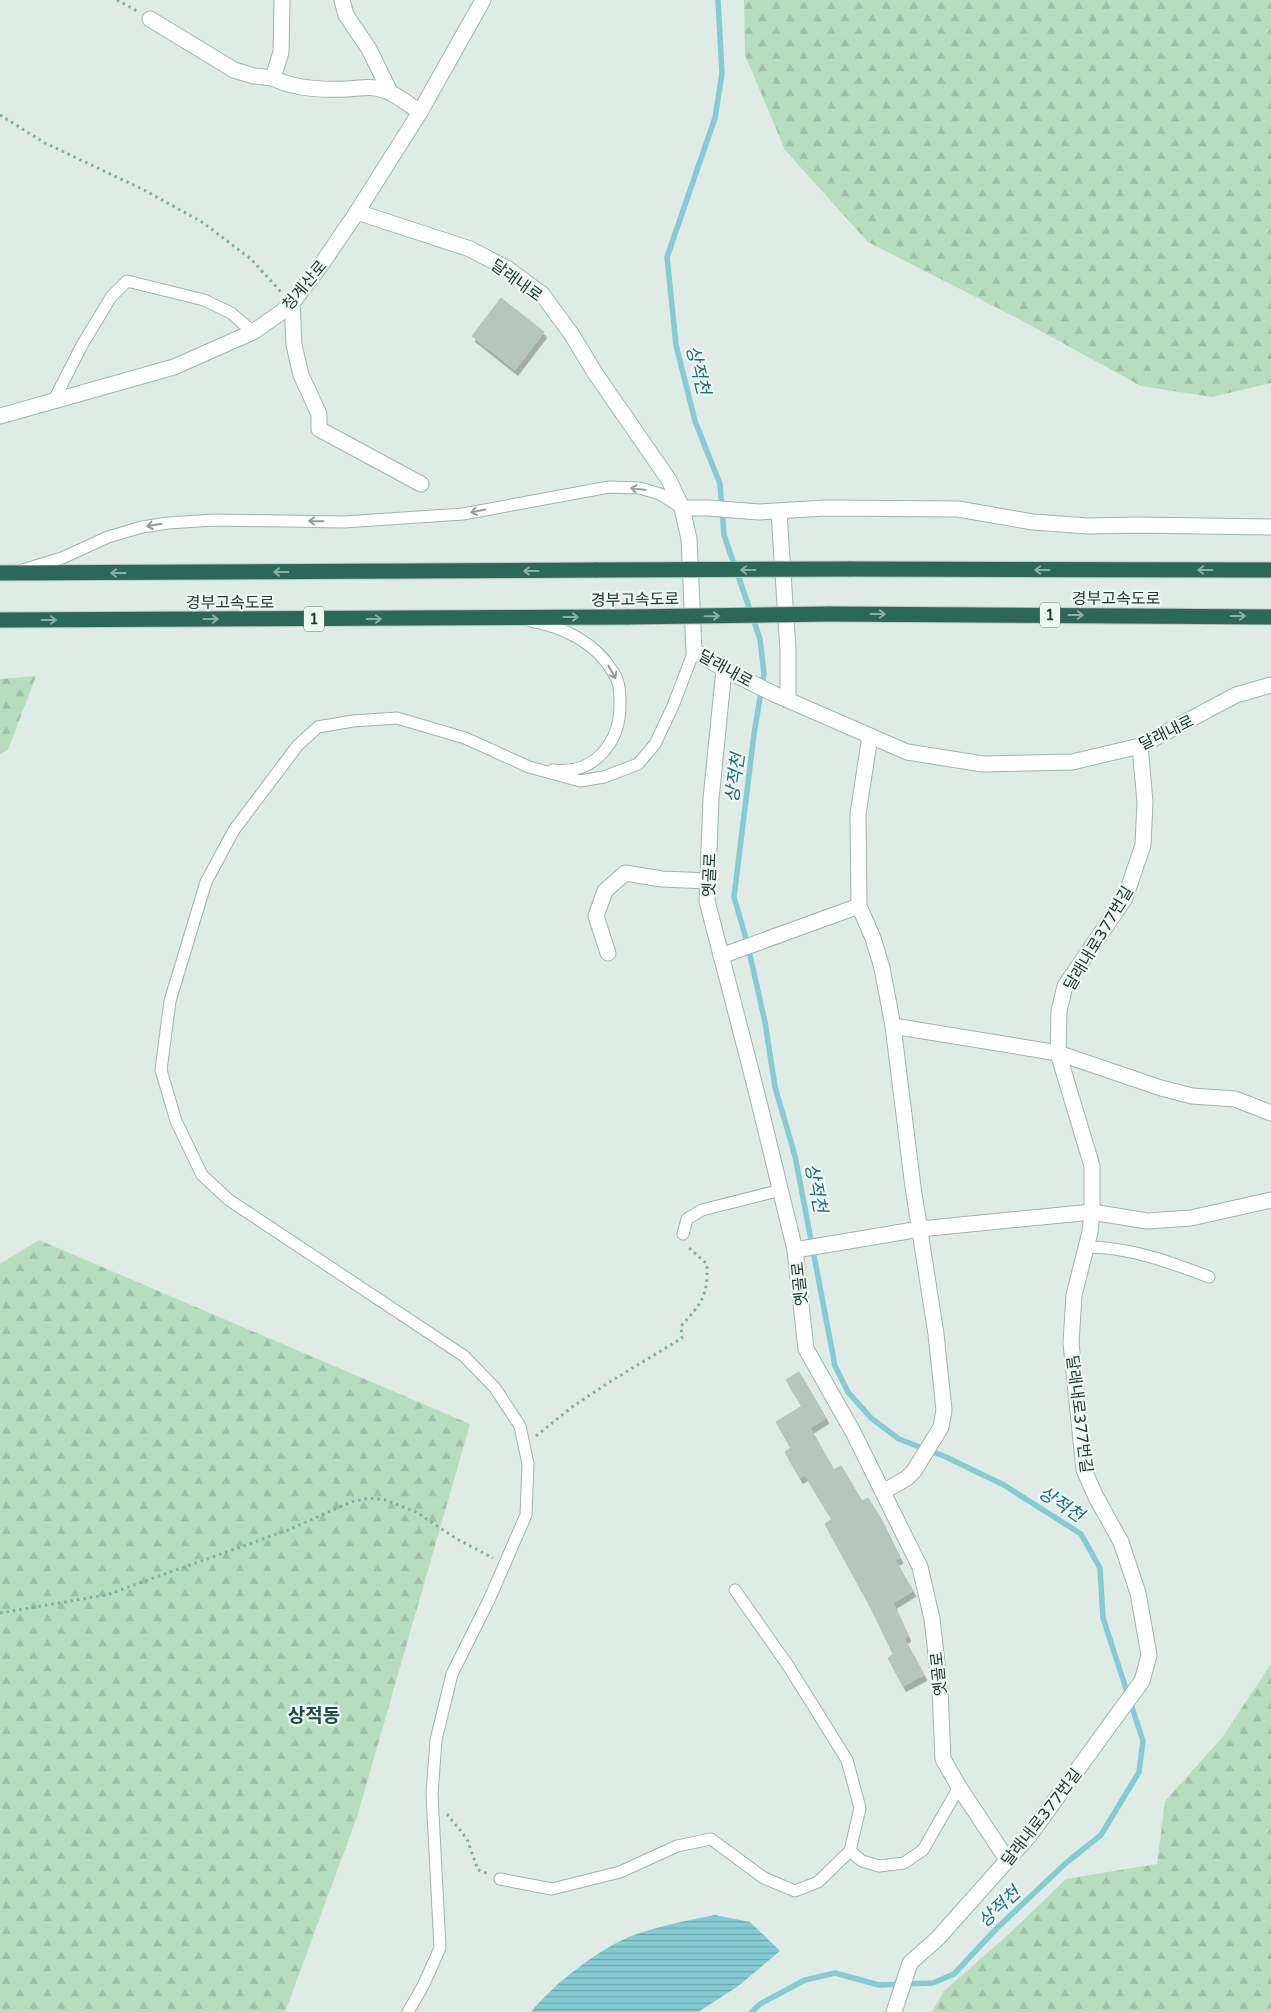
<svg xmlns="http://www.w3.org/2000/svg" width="1271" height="2012" font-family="'Varela Round','Noto Sans KR',sans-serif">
	<defs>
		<pattern id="forest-firs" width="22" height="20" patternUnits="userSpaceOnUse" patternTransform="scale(1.25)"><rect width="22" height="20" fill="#b7ddbf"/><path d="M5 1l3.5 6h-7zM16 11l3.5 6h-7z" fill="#9dbfa5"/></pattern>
		<pattern id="water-rules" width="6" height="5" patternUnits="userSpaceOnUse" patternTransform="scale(1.25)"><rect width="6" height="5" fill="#84cbd2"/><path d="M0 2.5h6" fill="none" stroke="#6ca6ab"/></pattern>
		<filter id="shadow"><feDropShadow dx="3" dy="5.5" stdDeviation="0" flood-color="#0004"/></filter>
	</defs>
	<rect width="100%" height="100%" fill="#dfebe5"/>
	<g fill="url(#forest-firs)">
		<path d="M744,0H1271V383L1212,397L1141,386L1015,317L868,242L785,150L745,55Z"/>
		<path d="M36,676L8,750L0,754V679Z"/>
		<path d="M39,1240L470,1424L357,1817L285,2012H0V1264Z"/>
		<path d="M1271,1664V2012H932L944,1991L1010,1933L1066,1879L1157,1864L1165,1801L1221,1739Z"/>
	</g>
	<path fill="url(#water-rules)" d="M715,1915L750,1922L780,1951L737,1987L698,2012H531C552,1985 601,1947 634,1935C660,1926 688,1920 715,1915Z"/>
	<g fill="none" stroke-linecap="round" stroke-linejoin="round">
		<path stroke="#84cbd2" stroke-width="5.5" d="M718,0L722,73L715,118L667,257L676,345L695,421L720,484L724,535L760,639L764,674L754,734L734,897L747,942L765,1022L775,1087L795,1156L835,1366L848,1392L871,1418L899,1439L946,1457L1004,1485L1081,1534L1100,1568L1103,1618L1143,1741L1139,1772L1101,1835L1066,1863L996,1929L954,1974L933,1983L879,1985L835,1973L805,1980L760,2004L752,2012"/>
	</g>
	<g fill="#b4c6be" stroke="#b1c5bb" filter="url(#shadow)">
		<path d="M501,298L544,332L515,370L472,336Z"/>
		<path d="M799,1372L826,1418L810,1428L834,1470L841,1466L862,1501L868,1498L882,1521L900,1558L895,1560L913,1591L893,1603L908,1636L904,1638L924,1675L903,1686L888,1658L893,1654L871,1608L825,1524L832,1519L805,1475L800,1478L785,1452L791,1448L776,1422L802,1406L786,1380Z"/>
	</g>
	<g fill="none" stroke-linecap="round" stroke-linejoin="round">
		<defs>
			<g id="lane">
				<path d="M53,402L82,345L111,297L127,281L204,300L231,313L253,332"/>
				<path d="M22,570L62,558L108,537L142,527L168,523L214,520L344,522L463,514L609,487L640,488L660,494L682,508"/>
				<path d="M531,621C564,627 596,643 613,672C620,682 620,693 620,705C620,743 594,775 553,770"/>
				<path d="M683,1234L687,1219L702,1210L781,1190"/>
				<path d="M1087,1247C1129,1247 1170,1262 1209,1277"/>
				<path d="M735,1590L789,1667L847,1760L860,1808L850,1851"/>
				<path d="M500,1879L552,1889L620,1872L677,1846L711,1839L764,1878L795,1891L818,1882L850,1851L862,1861L879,1866L904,1863L923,1850L959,1787"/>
				<path d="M408,2012L423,1986L440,1948L432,1794L436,1740L452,1674L489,1600L526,1515L528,1464L520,1426L495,1388L464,1356L229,1200L202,1175L176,1121L161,1070L170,1001L206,882L234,830L298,745L318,727L353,721L397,718L465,738L529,767L580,781L604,777L638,764L655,744L673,706L694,651"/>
			</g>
			<g id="street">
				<path d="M282,0L281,52L273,78C294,89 323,90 346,89C357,89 365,86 376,88C393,91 406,103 420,112"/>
				<path d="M342,0L346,15L369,49L390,92"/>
				<path d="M150,19L234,70L254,76L273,78"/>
				<path d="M292,303L294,345L301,375L319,414V429L421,484"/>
				<path d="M682,508H708L759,512L826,508L958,509L1033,522L1088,526L1136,525L1271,527"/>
				<path d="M779,512L788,650V700"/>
				<path d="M724,669L711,799L707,901L756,1090L795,1250L806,1349L853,1432L920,1567L932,1619L940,1690L943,1759L959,1787L1008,1861"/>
				<path d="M870,736L858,814L859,906L873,938L882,968L893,1026L913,1187L936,1334L944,1410L941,1427L914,1471L907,1478L883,1492"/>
				<path d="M608,953L596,916L605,891L625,873L662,879L708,881"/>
				<path d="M721,956L859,906"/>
				<path d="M893,1026L1058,1053L1161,1088L1192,1096L1235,1099L1271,1113"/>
				<path d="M795,1250L920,1229L1092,1212L1147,1221L1191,1218L1271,1200"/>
				<path d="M894,2012L910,1963L938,1938L1029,1836L1142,1681L1149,1655L1138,1593L1121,1542L1096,1497L1084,1470L1071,1343L1074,1295L1090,1232L1092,1212V1166L1058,1053L1059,1011L1065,986L1125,898L1143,845L1145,802L1140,746"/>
			</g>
			<g id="secondary">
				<path d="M357,212L470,249L508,269L542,294L572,335L595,373L669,480L682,508L689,539L694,651L724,669L774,694L907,752L983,764L1072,762L1140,746L1236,695L1271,685"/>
				<path d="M0,416L174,367L253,332L283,311L292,303L321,265L357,212L420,112L483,0"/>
			</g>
			<g id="highway">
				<path d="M849,569L1271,570"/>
				<path d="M0,573L597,570"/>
				<path d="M829,614L1271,617"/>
				<path d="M0,620L628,617"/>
			</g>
		</defs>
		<use href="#lane" stroke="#a2b3ac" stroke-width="13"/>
		<use href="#street" stroke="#a2b3ac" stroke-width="17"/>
		<use href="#secondary" stroke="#9eb7ac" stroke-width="17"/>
		<use href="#highway" stroke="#c1c8c6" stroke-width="17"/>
		<g stroke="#7eb09d" stroke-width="3" stroke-dasharray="2.5 4" stroke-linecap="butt">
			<path d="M117,0L137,11"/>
			<path d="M0,115L45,143L144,190L202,222L251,259L281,292"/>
			<path d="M536,1436L572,1407L608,1383L682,1338L681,1326C702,1303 708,1296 707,1264L688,1247"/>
			<path d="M0,1613L106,1595L288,1530L351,1502L369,1498L385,1500L416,1512L457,1539L493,1558"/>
			<path d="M447,1814L467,1839L478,1870L489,1874"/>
		</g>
		<use href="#lane" stroke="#fff" stroke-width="11"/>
		<use href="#street" stroke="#fff" stroke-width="15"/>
		<use href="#secondary" stroke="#fff" stroke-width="15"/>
		<use href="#highway" stroke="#2b6858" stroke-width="15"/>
		<defs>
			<g id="highway-bridge">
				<path d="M597,570L849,569"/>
				<path d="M628,617L829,614"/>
			</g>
		</defs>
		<use href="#highway-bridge" stroke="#c1c8c6" stroke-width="17" stroke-linecap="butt"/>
		<use href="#highway-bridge" stroke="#2b6858" stroke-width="15"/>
	</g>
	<defs><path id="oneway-shaft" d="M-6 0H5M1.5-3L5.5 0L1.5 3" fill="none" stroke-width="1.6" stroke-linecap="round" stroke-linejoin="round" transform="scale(1.25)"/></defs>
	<g stroke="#909d98">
		<use href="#oneway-shaft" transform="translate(638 489) rotate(-172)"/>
		<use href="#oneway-shaft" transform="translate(478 511) rotate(169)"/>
		<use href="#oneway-shaft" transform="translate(316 521) rotate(-179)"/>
		<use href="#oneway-shaft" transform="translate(154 525) rotate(171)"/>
		<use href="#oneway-shaft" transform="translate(612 672) rotate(61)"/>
	</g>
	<g stroke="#8db0a6">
		<use href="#oneway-shaft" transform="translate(748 570) rotate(180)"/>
		<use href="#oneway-shaft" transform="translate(1042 570) rotate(-180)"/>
		<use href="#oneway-shaft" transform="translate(1205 570) rotate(-180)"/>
		<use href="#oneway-shaft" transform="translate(531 571) rotate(180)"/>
		<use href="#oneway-shaft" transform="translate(281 572) rotate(180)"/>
		<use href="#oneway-shaft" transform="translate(118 573) rotate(180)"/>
		<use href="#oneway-shaft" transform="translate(878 614)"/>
		<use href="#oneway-shaft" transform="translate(1076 615)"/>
		<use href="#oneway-shaft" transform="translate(712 616) rotate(-1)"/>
		<use href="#oneway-shaft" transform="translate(1238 616)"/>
		<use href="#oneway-shaft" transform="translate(571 617)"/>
		<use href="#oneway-shaft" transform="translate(211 619)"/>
		<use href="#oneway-shaft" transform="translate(374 619)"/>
		<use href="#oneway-shaft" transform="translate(49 620)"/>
	</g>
	<g text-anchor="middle" stroke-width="4.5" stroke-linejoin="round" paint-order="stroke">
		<g fill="#eff7f3" stroke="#5e736c" stroke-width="1">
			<rect x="1040" y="602.5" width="20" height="25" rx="4"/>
			<rect x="304" y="606.5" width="20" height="25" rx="4"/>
		</g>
		<g font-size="15" font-weight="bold" fill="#203b32">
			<text x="1050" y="620">1</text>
			<text x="314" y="624">1</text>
		</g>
		<g font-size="16" fill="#203b32" stroke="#eff7f3">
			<text transform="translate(517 280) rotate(36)" y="6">달래내로</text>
			<text transform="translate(304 285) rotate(-50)" y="6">청계산로</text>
			<text x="1116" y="604">경부고속도로</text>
			<text transform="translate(635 599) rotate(-1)" y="6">경부고속도로</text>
			<text x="230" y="608">경부고속도로</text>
			<text transform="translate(726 668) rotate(29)" y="6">달래내로</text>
			<text transform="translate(1166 732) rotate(-26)" y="6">달래내로</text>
			<text transform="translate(709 875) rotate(-88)" y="6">옛골로</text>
			<text transform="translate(1098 938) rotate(-59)" y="6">달래내로377번길</text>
			<text transform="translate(799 1284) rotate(-96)" y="6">옛골로</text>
			<text transform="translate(1080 1414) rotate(83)" y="6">달래내로377번길</text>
			<text transform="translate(938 1674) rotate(-96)" y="6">옛골로</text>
			<text transform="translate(1041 1817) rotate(-52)" y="6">달래내로377번길</text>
		</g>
		<g font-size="18" font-style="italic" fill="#186e79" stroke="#eff7f3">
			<text transform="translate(698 370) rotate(76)" y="6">상적천</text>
			<text transform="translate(735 778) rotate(-82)" y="6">상적천</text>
			<text transform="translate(816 1188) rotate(79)" y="6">상적천</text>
			<text transform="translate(1061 1504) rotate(33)" y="6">상적천</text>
			<text transform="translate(999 1907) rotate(-43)" y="6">상적천</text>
		</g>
		<g font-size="19" font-weight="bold" fill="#1b4e3f" stroke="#eff7f3">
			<text x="314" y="1722">상적동</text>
		</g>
	</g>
</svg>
